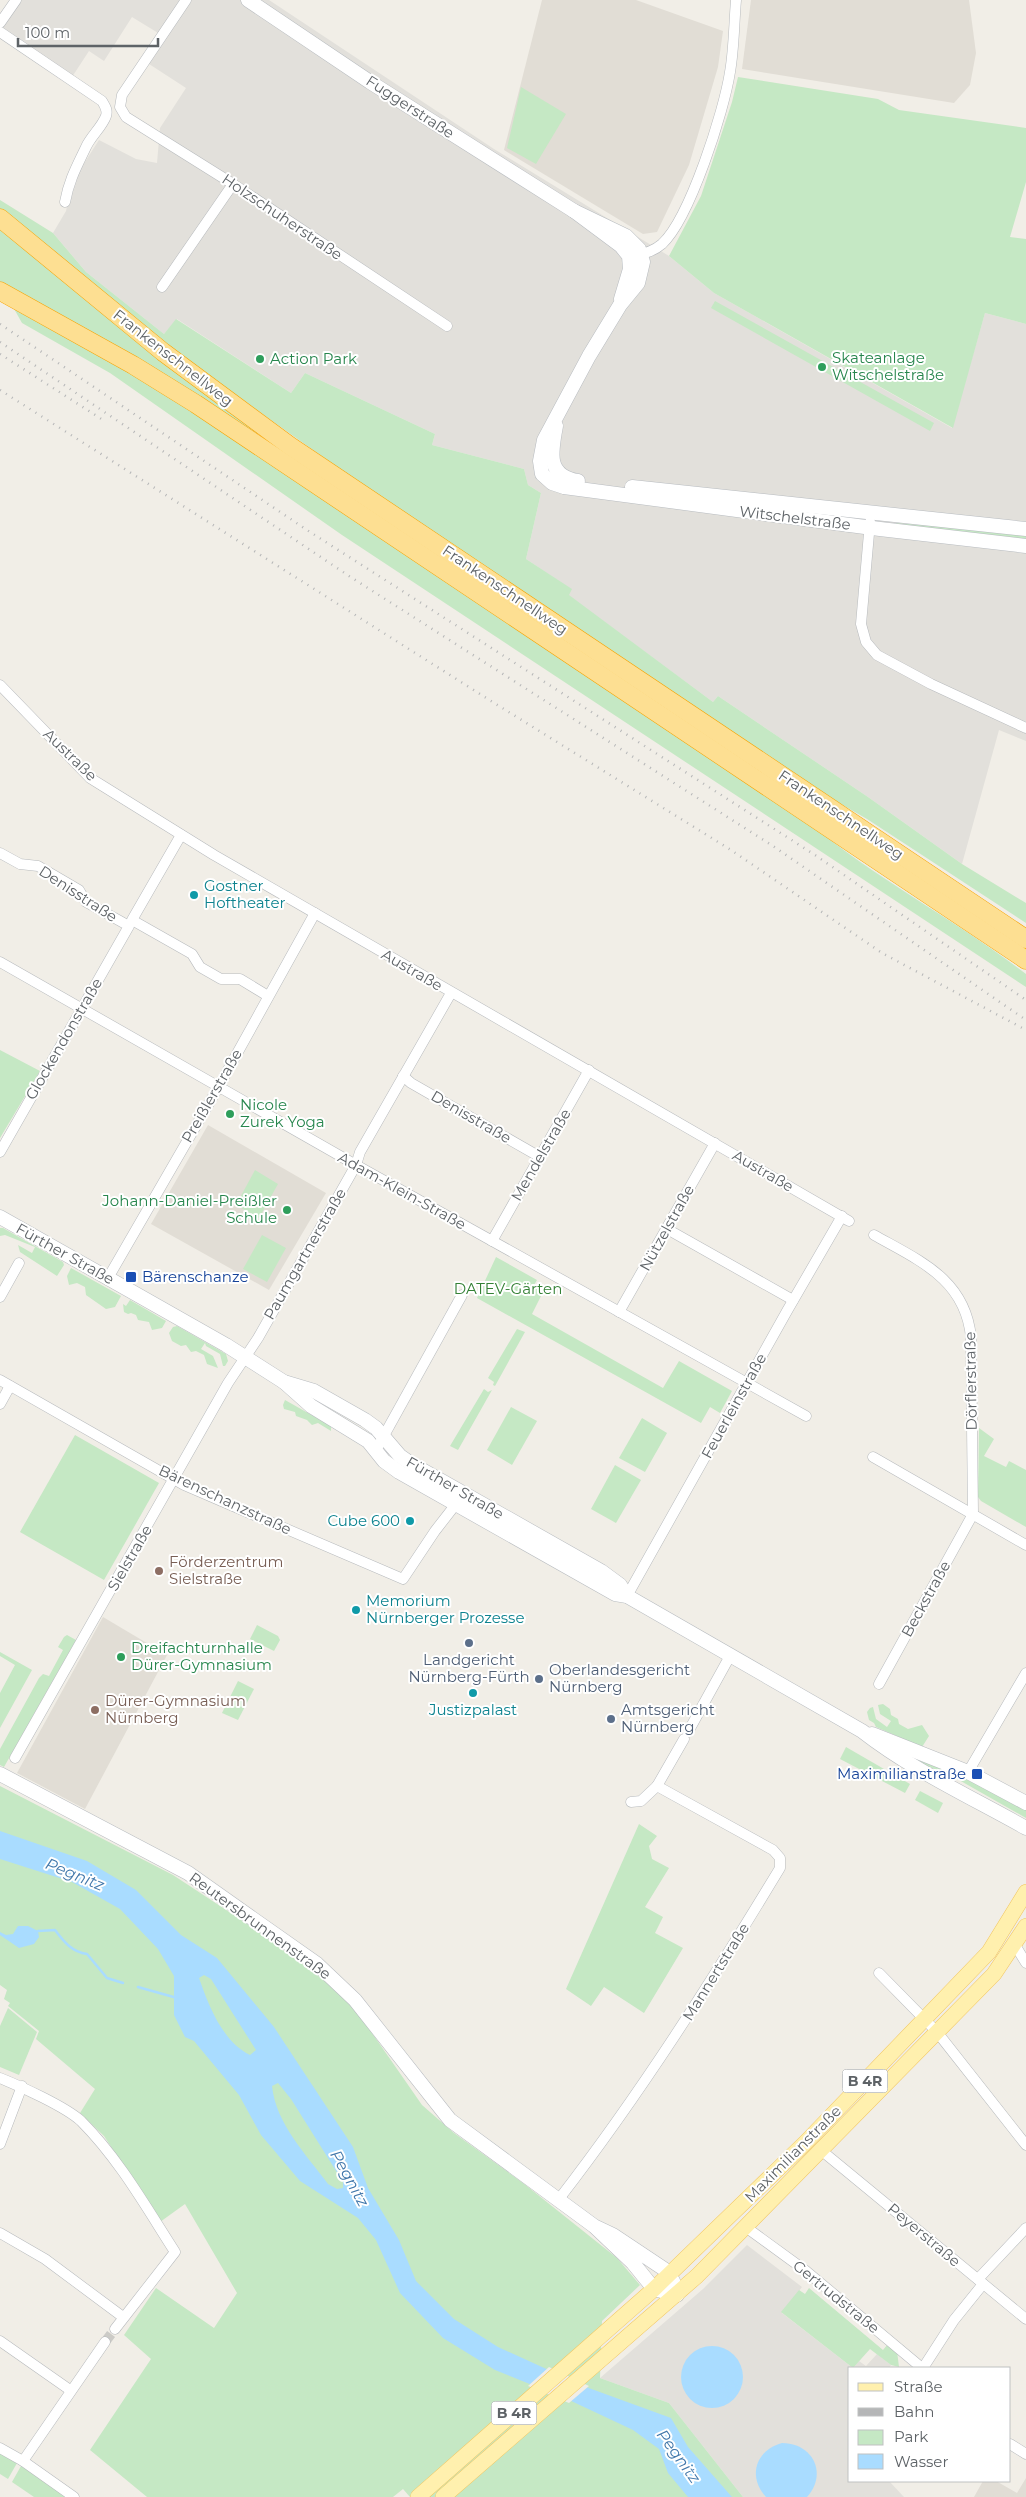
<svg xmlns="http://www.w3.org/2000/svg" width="1026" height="2497" font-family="Montserrat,sans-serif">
	<rect width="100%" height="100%" fill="#f1eee7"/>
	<g fill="#e2e0db">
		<path d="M18,0H269L494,149L669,256L714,293L952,428L985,313L1026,324V741L999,730L962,864L868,797L718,696L713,702L568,595L571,589L526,559L541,493L528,485L524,469L432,445L435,434L305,373L291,393L177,319L164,334L86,272L53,233L66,211L72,182L99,140L136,159L157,163L160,128L186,88L146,62L163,36L132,17L104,61L89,51L72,77L0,27Z"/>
		<path d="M747,2245L802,2287L782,2313L853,2368L859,2361L866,2366L877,2354L891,2365L889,2368H850V2481H889L904,2497H743L669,2403L600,2378L703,2289Z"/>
	</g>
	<g fill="#e1ddd5">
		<path d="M542,0H636L723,31L718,67L689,165L657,232L643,234L504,150Z"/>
		<path d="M751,0H969L976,53L970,85L954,103L742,69Z"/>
		<path d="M208,1125L326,1193L269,1290L151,1224Z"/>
		<path d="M103,1617L167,1655L85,1809L17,1773Z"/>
		<path d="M1026,2478V2497H974L983,2481H996L1017,2493Z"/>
	</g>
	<g fill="#c5e8c4">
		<path d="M738,77L878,99L899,110L1026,128V182L1010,237L1026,239V324L985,313L953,428L714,293L669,256L701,196L732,102Z"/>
		<path d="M521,87L566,114L536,164L507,148Z"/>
		<path d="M0,200L53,233L86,272L164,334L176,319L291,393L305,373L435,434L432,445L524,469L528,485L541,493L526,559L572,589L569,595L713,702L718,696L868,797L962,864L1026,903V923L867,819L801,781L403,514L160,341L0,210Z"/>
		<path d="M0,228L260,430L255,437L0,285Z"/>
		<path d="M715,301L934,423L930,431L711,308Z"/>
		<path d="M13,307L126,366L809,823C876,879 956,920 1026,974V987L342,535L110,373L22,323Z"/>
		<path d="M896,523L1026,534V541L896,526Z"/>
		<path d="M0,1050L40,1071L0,1138Z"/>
		<path d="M255,1170L278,1184L259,1218L236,1205Z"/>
		<path d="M0,1228H3L63,1262L64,1265L57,1276L20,1252L18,1245L32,1253L35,1247L5,1235L0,1236Z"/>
		<path d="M262,1235L286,1248L267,1282L243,1269Z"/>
		<path d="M496,1257L537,1280L534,1285L544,1290L532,1314L663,1388L679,1361L732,1391L720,1413L710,1407L701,1423L477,1298Z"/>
		<path d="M71,1268L121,1296L115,1307L106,1309L86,1295L85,1287L77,1283L69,1285L67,1276Z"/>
		<path d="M130,1300L166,1321L162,1328L152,1330L149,1322L138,1320L136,1315L131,1313L128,1314L124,1312L123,1304L126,1306Z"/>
		<path d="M177,1326L226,1354L228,1361L225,1366H223L220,1354L206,1346L205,1343L201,1349L213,1356L218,1368L207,1364L204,1355L196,1351L191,1352L186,1345L181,1346L172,1341L169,1333L173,1327Z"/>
		<path d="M517,1329L525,1332L495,1386L493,1385L494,1382L488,1378Z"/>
		<path d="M484,1389L488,1392L492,1390L458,1450L450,1446Z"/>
		<path d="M285,1400L331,1426V1431L318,1423L312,1425L307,1420L296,1416L295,1412L284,1409L283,1405Z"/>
		<path d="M511,1407L537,1421L512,1465L487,1450Z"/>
		<path d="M642,1418L667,1433L645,1472L619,1458Z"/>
		<path d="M979,1428L994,1439L984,1456L1006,1467L1009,1461L1026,1470V1527L981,1501L978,1497Z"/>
		<path d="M75,1435L159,1483L104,1580L20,1532Z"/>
		<path d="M615,1465L641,1480L616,1523L591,1509Z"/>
		<path d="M257,1625L278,1636L280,1640L274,1651L250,1639Z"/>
		<path d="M67,1635L76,1640L4,1767L0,1765V1749L39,1678L43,1674L49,1676L63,1650L58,1647L64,1637Z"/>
		<path d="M0,1652L32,1670L0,1728V1693L15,1665L0,1656Z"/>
		<path d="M238,1681L254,1689L238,1720L222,1713Z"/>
		<path d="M883,1704L890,1709L891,1715L898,1719L899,1724L908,1729L922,1725L929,1736L922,1747L876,1727L874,1723L869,1720L867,1712L870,1708L873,1707L876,1719L887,1727L891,1721L880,1714L878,1705Z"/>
		<path d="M846,1747L910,1784L905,1793L840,1759Z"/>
		<path d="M915,1758L959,1773L1026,1808V1818L959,1780L916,1761Z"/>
		<path d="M0,1786L173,1875L249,1925L347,1997L422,2105L454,2133L523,2183L617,2258L640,2285L602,2321L600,2378L669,2403L743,2497H410L403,2489L393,2497H147L90,2450L151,2359L124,2335L156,2288L214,2328L237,2293L185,2204L160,2222L104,2136L80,2113L95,2089L36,2039L39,2031L8,2006L10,2003L4,1999L7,1990L0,1985Z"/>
		<path d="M920,1791L943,1803L938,1813L915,1800Z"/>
		<path d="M639,1824L657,1836L649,1846L652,1859L669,1868L645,1907L663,1917L655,1933L683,1948L644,2013L604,1987L591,2006L566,1989Z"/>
		<path d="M8,2008L37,2032L19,2075L0,2067V2026Z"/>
		<path d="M809,2288L883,2350L888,2344L897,2351L899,2367L891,2365L870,2349L853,2368L781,2312L799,2290L805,2294Z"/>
		<path d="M0,2452L17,2463L8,2479L0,2474Z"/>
		<path d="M21,2466L67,2497H34L12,2482Z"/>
	</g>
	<g fill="#a9dcff" fill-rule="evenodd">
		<path d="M0,1831L87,1861L136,1890L181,1935L217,1958L274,2027L353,2147L368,2188L399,2240L416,2281L454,2319L498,2347L586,2387L671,2418L688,2447L732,2497H688L668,2473L659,2449L633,2430L567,2399L495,2370L443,2338L400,2293L376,2240L358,2218L300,2181L261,2135L239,2095L194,2041L185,2037L174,2015V1976L158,1949L120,1909L72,1882L0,1859ZM204,1975L211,1979L256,2050L250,2055C222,2041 209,2006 199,1978ZM278,2083L291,2099L343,2182V2188L337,2189L328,2184C306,2154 276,2124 272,2086Z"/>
		<path d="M18,1926H28L38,1931L39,1937L34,1944L19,1948L0,1935V1932L6,1935L13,1934Z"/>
		<circle cx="712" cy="2377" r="31"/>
		<path d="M782,2443C813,2443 828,2474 807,2497H766C747,2476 756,2450 782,2443Z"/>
	</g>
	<path fill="#f1eee7" d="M549,2367L589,2386L569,2403L528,2386Z"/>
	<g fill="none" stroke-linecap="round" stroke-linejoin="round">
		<g stroke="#a9dcff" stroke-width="2.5">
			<path d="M38,1931L55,1930C64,1942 72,1952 87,1954L107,1978L123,1983"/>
			<path d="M138,1987L177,1998"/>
		</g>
		<path stroke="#cccbc7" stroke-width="10" stroke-dasharray="10 5" stroke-linecap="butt" d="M105,2342L115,2329"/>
		<defs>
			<g id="street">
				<path d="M186,0L122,95L120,107L126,117L233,184L447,326"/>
				<path d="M0,23L16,0"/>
				<path d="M0,32L102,101C105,106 108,110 106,116C102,127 91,136 86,147C77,166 69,180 65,202"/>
				<path d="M635,255C644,254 655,250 662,244C690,218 724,111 730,72C734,49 734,24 736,0"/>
				<path d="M162,287L233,184"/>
				<path d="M870,522L861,624L866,642L877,655L931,684L1026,728"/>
				<path d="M0,685L90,778L214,855L849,1221"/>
				<path d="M181,835L132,920L192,954L200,967L221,979H240L268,996"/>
				<path d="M0,853L20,864L38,866L79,890L86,902L129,926L0,1152"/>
				<path d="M0,962L356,1165L806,1416"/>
				<path d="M403,1076L411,1083L540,1157"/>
				<path d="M667,1229L793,1300"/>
				<path d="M874,1235C920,1261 965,1279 971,1337L973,1514L879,1684"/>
				<path d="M492,1241L589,1070"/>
				<path d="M108,1278L219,1086L315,913"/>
				<path d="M0,1297L19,1263"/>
				<path d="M619,1312L715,1143"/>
				<path d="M0,1380L184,1485L403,1579L435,1531L456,1504"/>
				<path d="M0,1404L10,1386"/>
				<path d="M376,1450L462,1295"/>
				<path d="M873,1457L1026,1545"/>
				<path d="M627,1596L787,1311L842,1216"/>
				<path d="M688,1732L730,1656"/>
				<path d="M15,1758L228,1383L258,1338L356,1165L360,1152L451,993"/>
				<path d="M968,1772L1026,1673"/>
				<path d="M631,1802L641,1801L657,1786"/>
				<path d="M1015,1945L1026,1963"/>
				<path d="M879,1973L937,2032L1026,2145"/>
				<path d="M0,2078C20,2086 66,2107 81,2121C119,2159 146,2207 175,2252L115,2329"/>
				<path d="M0,2144L22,2086"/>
				<path d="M822,2151L1026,2319"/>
				<path d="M559,2199C641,2093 711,1982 780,1868V1858L773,1850L657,1786L684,1739"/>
				<path d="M747,2228L806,2271L922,2368"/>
				<path d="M0,2233L45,2259L123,2317"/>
				<path d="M978,2279L1026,2228"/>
				<path d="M0,2341L70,2390"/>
				<path d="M923,2368L954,2320L983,2284"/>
				<path d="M1010,2444L1026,2454"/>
				<path d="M0,2448L23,2461L74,2497"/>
				<path d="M23,2461L105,2342"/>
			</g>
			<g id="secondary">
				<path d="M248,0L370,82L574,211L621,246L629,256L630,269L621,299"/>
				<path d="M574,211L626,236L639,249L643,262L638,283L620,305L589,356L544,440L540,461L542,474L552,483L564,487L880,529L1026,546"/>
				<path d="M556,426C551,452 546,476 578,481"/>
				<path d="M632,487L1026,529"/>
				<path d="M0,1217L226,1345L284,1382L314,1391L365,1420L376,1428L400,1456L410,1463L601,1571L620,1585L627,1596"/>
				<path d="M284,1382L311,1406L368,1441L384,1461L399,1472L615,1594L627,1596L862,1731C912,1770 971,1797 1026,1828"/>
				<path d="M872,1734L968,1772L1026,1803"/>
				<path d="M0,1774L188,1873L317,1964L355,2000L450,2120L594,2226L633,2263L654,2289L677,2295L673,2281L667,2271L613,2235L594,2226"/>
			</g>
			<g id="primary">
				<path d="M418,2497L654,2289L806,2142L989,1952L1026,1892"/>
				<path d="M443,2497L697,2276L994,1974L1026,1926"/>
			</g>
			<g id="highway">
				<path d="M0,218L163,352L290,446L1026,939"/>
				<path d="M0,291L133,365L196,404L1026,960"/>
			</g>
		</defs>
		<use href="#street" stroke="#b7babd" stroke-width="11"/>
		<use href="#secondary" stroke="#b8bcc0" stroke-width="15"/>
		<use href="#primary" stroke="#f2c55f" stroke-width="16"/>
		<use href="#highway" stroke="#f8a300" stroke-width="19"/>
		<use href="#street" stroke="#fff" stroke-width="10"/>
		<use href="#secondary" stroke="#fff" stroke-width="14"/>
		<use href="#primary" stroke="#fff0ae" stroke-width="15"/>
		<use href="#highway" stroke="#fddf92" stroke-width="18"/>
		<g stroke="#b5b6b7" stroke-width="2.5" stroke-dasharray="1 6" stroke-linecap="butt">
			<path d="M0,324L307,530L815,855L1026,1000"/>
			<path d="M0,342L349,576L773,846L1026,1020"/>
			<path d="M0,354L103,420"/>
			<path d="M0,390L491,701L731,850L882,953L1026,1030"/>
		</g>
	</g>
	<g fill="#2e9e5b" stroke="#fff" stroke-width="2">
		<circle cx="260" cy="359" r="5"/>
		<circle cx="822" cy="367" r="5"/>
		<circle cx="230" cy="1114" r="5"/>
		<circle cx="287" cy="1210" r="5"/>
		<circle cx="121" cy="1657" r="5"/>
	</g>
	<g fill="#0f9aa8" stroke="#fff" stroke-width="2">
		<circle cx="194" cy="895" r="5"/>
		<circle cx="410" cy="1521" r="5"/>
		<circle cx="356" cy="1610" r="5"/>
		<circle cx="473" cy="1693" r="5"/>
	</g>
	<g fill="#1a4fb4" stroke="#fff" stroke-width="2">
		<rect x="125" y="1271" width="12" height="12" rx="2.5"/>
		<rect x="971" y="1768" width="12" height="12" rx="2.5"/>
	</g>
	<g fill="#8d6e63" stroke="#fff" stroke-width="2">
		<circle cx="159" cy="1571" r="5"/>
		<circle cx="95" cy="1710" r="5"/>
	</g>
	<g fill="#5c6f8a" stroke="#fff" stroke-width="2">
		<circle cx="469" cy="1643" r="5"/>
		<circle cx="539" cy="1679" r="5"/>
		<circle cx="611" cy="1719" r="5"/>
	</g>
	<g text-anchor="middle" stroke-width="4" stroke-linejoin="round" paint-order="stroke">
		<g fill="#fff" stroke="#8e9295" stroke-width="1">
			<rect x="842.5" y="2069.5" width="45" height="23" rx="4"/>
			<rect x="491.5" y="2401.5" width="45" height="23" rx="4"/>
		</g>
		<g font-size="14" font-weight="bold" fill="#5e6367">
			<text x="865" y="2086">B 4R</text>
			<text x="514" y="2418">B 4R</text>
		</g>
		<g font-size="15" fill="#5e6367" stroke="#fff">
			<text transform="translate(410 107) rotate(33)" y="5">Fuggerstraße</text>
			<text transform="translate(282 217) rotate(34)" y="5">Holzschuherstraße</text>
			<text transform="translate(173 358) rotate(38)" y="5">Frankenschnellweg</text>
			<text transform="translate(795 518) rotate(7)" y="5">Witschelstraße</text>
			<text transform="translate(505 590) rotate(34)" y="5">Frankenschnellweg</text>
			<text transform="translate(70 755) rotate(44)" y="5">Austraße</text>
			<text transform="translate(841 815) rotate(34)" y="5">Frankenschnellweg</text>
			<text transform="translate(78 894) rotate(33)" y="5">Denisstraße</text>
			<text transform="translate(412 970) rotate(30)" y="5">Austraße</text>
			<text transform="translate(64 1039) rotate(-60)" y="5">Glockendonstraße</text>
			<text transform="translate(212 1096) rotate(-60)" y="5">Preißlerstraße</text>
			<text transform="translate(471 1117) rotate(30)" y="5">Denisstraße</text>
			<text transform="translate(541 1155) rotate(-60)" y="5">Mendelstraße</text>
			<text transform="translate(763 1171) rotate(30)" y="5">Austraße</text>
			<text transform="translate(402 1191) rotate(29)" y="5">Adam-Klein-Straße</text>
			<text transform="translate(667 1228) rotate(-61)" y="5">Nützelstraße</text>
			<text transform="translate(65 1254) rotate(29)" y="5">Fürther Straße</text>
			<text transform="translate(305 1254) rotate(-60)" y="5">Paumgartnerstraße</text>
			<text transform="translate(971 1381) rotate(-91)" y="5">Dörflerstraße</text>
			<text transform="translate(734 1406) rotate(-61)" y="5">Feuerleinstraße</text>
			<text transform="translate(455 1488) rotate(30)" y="5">Fürther Straße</text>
			<text transform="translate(225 1500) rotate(25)" y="5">Bärenschanzstraße</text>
			<text transform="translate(130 1558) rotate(-60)" y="5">Sielstraße</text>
			<text transform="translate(926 1599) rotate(-61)" y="5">Beckstraße</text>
			<text transform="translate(260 1926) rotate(36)" y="5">Reutersbrunnenstraße</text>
			<text transform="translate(716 1972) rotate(-58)" y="5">Mannertstraße</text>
			<text transform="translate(793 2154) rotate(-45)" y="5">Maximilianstraße</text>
			<text transform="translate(924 2235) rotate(40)" y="5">Peyerstraße</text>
			<text transform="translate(836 2297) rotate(39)" y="5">Gertrudstraße</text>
		</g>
		<g font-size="15" fill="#27864d" stroke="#fff" text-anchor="start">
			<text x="832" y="363">Skateanlage<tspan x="832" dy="17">Witschelstraße</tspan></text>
			<text x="270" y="364">Action Park</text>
			<text x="240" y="1110">Nicole<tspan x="240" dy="17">Zurek Yoga</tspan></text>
			<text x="277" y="1206" text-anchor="end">Johann-Daniel-Preißler<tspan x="277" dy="17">Schule</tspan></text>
			<text x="131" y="1653">Dreifachturnhalle<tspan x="131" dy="17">Dürer-Gymnasium</tspan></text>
		</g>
		<g font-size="15" fill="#0d838f" stroke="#fff" text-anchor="start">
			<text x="204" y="891">Gostner<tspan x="204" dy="17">Hoftheater</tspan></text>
			<text x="400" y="1526" text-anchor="end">Cube 600</text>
			<text x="366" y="1606">Memorium<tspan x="366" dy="17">Nürnberger Prozesse</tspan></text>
			<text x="473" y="1715" text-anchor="middle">Justizpalast</text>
		</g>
		<g font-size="15" fill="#164399" stroke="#fff" text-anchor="start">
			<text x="142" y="1282">Bärenschanze</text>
			<text x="966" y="1779" text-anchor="end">Maximilianstraße</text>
		</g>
		<g font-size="15" fill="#348135" stroke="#fff">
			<text x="508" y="1294">DATEV-Gärten</text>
		</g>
		<g font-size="15" fill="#785e54" stroke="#fff" text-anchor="start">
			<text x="169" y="1567">Förderzentrum<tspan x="169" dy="17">Sielstraße</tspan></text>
			<text x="105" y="1706">Dürer-Gymnasium<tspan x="105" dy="17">Nürnberg</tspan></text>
		</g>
		<g font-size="15" fill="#4e5e75" stroke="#fff" text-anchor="start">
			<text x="469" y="1665" text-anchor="middle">Landgericht<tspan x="469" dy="17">Nürnberg-Fürth</tspan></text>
			<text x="549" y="1675">Oberlandesgericht<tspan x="549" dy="17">Nürnberg</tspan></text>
			<text x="621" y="1715">Amtsgericht<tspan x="621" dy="17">Nürnberg</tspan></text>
		</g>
		<g font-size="16" font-style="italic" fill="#4177aa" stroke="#fff">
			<text transform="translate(75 1874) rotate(22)" y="6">Pegnitz</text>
			<text transform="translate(350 2178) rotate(61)" y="6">Pegnitz</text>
			<text transform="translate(679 2456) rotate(54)" y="6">Pegnitz</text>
		</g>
	</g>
	<rect x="848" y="2367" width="162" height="115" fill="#ffffff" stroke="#bfc1c2"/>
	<rect x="858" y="2383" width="25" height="8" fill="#fff0ae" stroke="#bfc1c2"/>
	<text x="894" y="2392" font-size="15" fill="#5e6367">Straße</text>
	<rect x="858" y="2408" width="25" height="8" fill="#b5b6b7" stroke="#bfc1c2"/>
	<text x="894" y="2417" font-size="15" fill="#5e6367">Bahn</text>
	<rect x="858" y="2430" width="25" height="15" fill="#c5e8c4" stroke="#bfc1c2"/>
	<text x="894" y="2442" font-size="15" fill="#5e6367">Park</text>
	<rect x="858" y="2454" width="25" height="15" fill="#a9dcff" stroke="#bfc1c2"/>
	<text x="894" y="2467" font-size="15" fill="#5e6367">Wasser</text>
	<path d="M18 38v8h140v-8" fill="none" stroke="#5e6367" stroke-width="2.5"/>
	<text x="25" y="38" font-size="15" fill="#5e6367" stroke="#ffffff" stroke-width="4" paint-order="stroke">100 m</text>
</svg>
